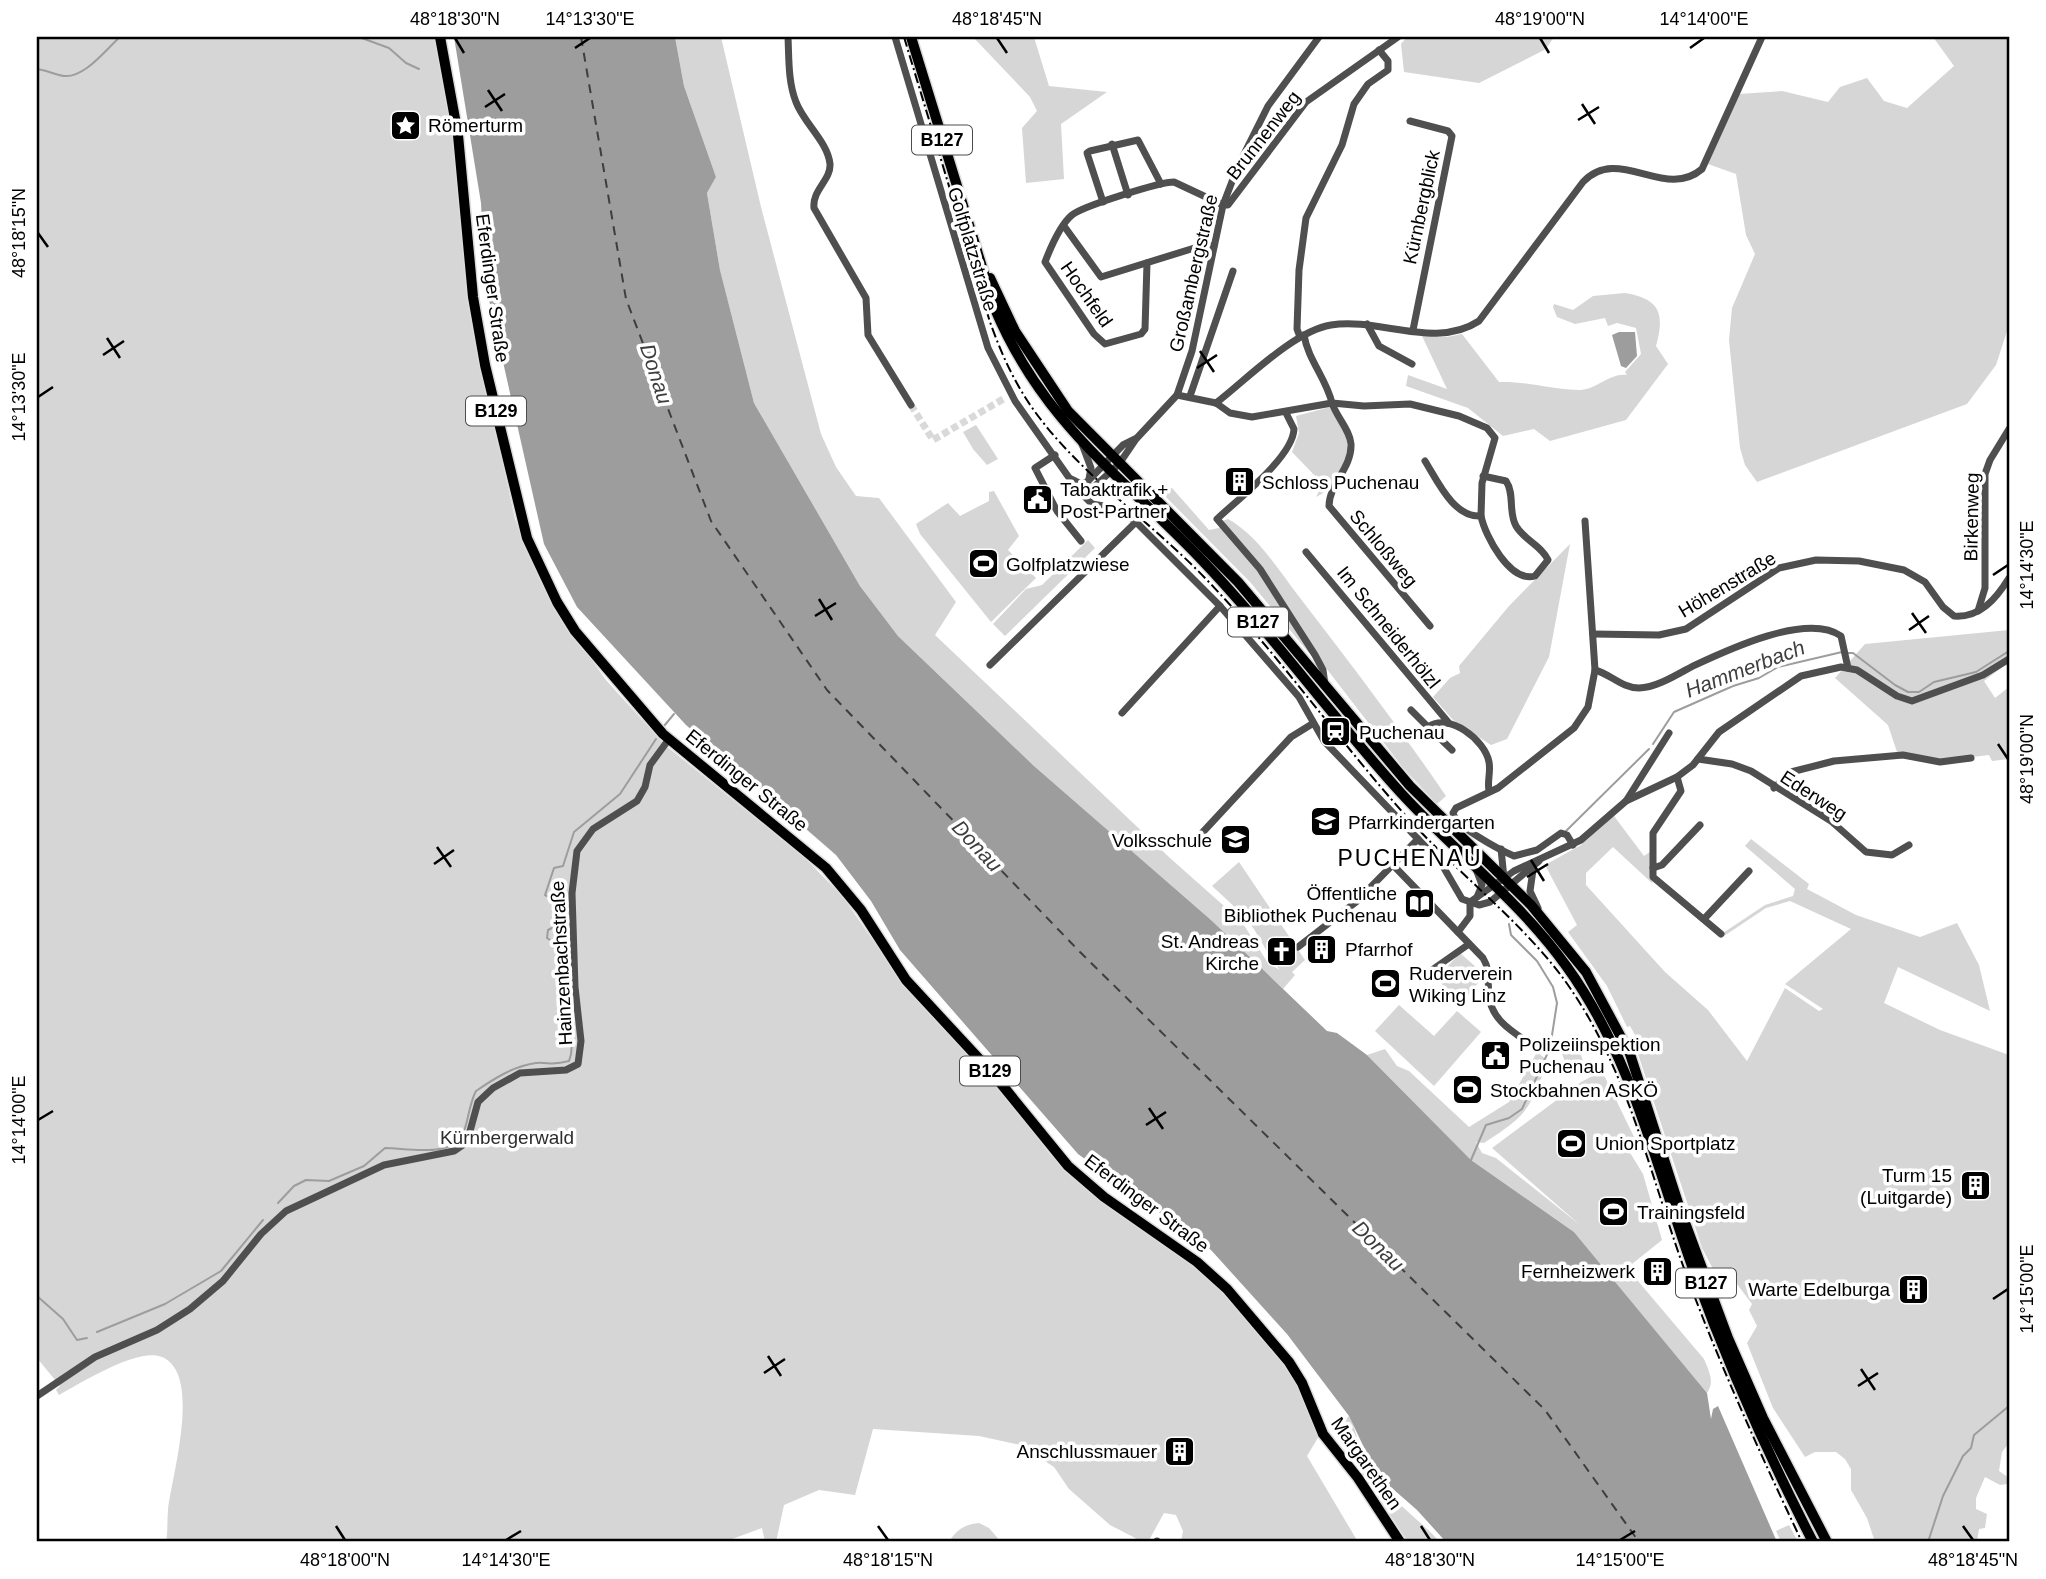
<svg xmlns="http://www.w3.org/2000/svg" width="2046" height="1579" font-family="Helvetica,sans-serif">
	<rect width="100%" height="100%" fill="#fff"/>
	<g fill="#d6d6d6">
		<path d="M37,37H436L453,130L468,298L489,400L515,519L534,567L562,618L606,680L665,745L805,858L843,897L892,968L1002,1092L1049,1153L1093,1195L1167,1243L1223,1290L1293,1377L1319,1436L1307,1456L1358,1542H1181L1183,1531L1176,1515L1164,1513L1148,1542H1143L1110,1525L1069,1489L1054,1467L1020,1445L979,1436L873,1429L855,1495L819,1490L784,1505L776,1542H765L762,1528L724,1542H166C168,1532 167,1521 168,1510C171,1479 203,1374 162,1357C138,1347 81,1383 59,1395L56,1390L60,1386L37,1358Z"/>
		<path d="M675,37H721L761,207L821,434L836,467L856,496L879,498L956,602L935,635L1170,858L1242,922L1268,963L1280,970C1268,957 1262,940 1251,925C1240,911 1225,898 1212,886L1239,862L1305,960L1292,972L1295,975L1283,989L1211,920L1034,766L898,636L860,586L754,403L720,270L707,193L716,177L684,86Z"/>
		<path d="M973,37H1034L1049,86L1107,92L1061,124L1064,179L1026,183L1022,128L1037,111L1030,97Z"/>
		<path d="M1407,37H1554L1546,49L1479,83L1404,72L1401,44Z"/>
		<path d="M1933,37H2009V325L1996,365L1967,404L1757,482L1745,465L1740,448L1729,340L1732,308L1755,254L1746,235L1736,174L1708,164L1739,94L1782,91L1828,102L1840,87L1867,78L1884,101L1907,108L1954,66Z"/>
		<path d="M1625,293C1660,299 1665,313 1656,346L1668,364L1626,420L1550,441L1534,429L1503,436L1468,408L1406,386L1408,375L1447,389L1422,336L1447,337L1462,334L1499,382C1527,381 1554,390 1581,390C1597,389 1610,373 1627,375L1625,372L1641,354L1636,328L1617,323L1608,326L1605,318L1575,324L1557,317L1553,307L1554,304L1573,310L1593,296Z"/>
		<path d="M1330,407C1335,417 1345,430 1347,442C1351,462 1334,489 1316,497L1321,487L1319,480L1292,452L1299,433L1296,416Z"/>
		<path d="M976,425L998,459L987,465L973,449L963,432Z"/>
		<path d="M1172,488L1209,530L1219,528L1222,521L1228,519C1257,535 1277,568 1297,594C1348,660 1399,727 1446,796L1437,804L1404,769L1316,655L1309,653L1250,582L1163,494L1165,489Z"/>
		<path d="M994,491L1019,536L1008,550L1036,578L991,622L920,534L916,524L948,503L960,516L989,501V492Z"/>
		<path d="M1088,540L1095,548L1005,636L993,624L1026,589L1042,585Z"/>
		<path d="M1570,544L1549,657L1507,739L1491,745L1453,720L1433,697L1450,678L1460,673L1459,666L1509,606Z"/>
		<path d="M2009,630V662L1984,681L1995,698L2009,687V759L1992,761L1989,755L1948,760L1897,752L1888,725L1835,678L1865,644Z"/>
		<path d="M1614,816L1644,856L1650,852V876L1653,884L1613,847L1586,873V885L1665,972L1708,1010L1747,1061L1785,988L1819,1011L1823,1009L1785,984L1851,929L1790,901L1766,908L1724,936L1723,933L1765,905L1793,896L1795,889L1745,846L1751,839L1809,884L1807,889L1856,915L1920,937L1957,923L1979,965L1990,1011L1898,967L1884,1003L1940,1030L2009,1055V1443L2002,1452L1999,1471L2009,1478L2007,1484L2000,1485L1985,1477L1976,1498V1509L1987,1514L1985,1528L1979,1529L1977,1542H1875L1867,1518L1851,1490V1469L1845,1459L1836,1452H1815L1805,1457L1773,1408L1747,1343L1757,1326L1749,1310L1752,1304L1737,1284L1723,1288L1702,1248L1636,1048L1639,1042L1630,1026L1627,1027L1607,986L1568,932L1577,925L1545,865L1581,845Z"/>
		<path d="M1460,953L1485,975L1462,1002L1436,979Z"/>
		<path d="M1399,1005L1434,1036L1457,1011L1481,1032L1434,1086L1375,1031Z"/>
		<path d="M1570,1038L1577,1044L1583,1061L1566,1065L1558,1042Z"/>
		<path d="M1385,1049L1397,1066L1409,1071L1469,1127L1509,1102L1537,1052L1548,1061C1528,1111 1529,1114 1484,1143L1476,1142L1482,1153L1496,1158L1580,1225L1492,1148L1581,1082L1602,1071L1635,1139L1626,1146L1643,1174L1662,1240L1627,1268L1704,1359C1709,1371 1715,1382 1707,1393L1574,1232L1471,1160L1367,1055Z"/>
		<path d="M1349,1416C1358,1432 1358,1452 1368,1467C1386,1497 1417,1517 1440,1542H1408L1349,1453L1344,1437L1348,1427L1345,1420Z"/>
		<path d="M979,1523L989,1528L1001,1542H949C956,1530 965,1524 979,1523Z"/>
		<path d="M1789,1525L1798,1542H1781L1776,1531Z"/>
	</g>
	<g fill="#9d9d9d">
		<path d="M454,37H675L684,86L716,177L707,193L720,270L754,403L860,586L898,636L1034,766L1211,920L1327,1031L1337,1033L1367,1055L1471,1160L1574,1232L1707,1393L1711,1419L1713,1409L1718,1406L1777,1542H1446L1417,1510L1377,1475L1349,1416L1287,1334L1211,1250L1078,1154L900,950L871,901L836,855L686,725L577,607L544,544L485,282L481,203Z"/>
		<path d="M1619,332H1635L1637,356L1626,368L1621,366L1612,335Z"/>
	</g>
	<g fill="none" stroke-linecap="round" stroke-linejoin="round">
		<g stroke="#9d9d9d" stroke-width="2">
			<path d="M359,37L389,48L406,63L419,69"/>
			<path d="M37,69C46,70 56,75 64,76C85,78 106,49 120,37"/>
			<path d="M1848,653H1853L1895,685L1908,692H1919L1934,682L1976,672L2009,651"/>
			<path d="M664,726L674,714"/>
			<path d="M1653,744L1674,712L1733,686L1759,678L1778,667L1842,652"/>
			<path d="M1565,832L1649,749"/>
			<path d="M1471,1160L1486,1125L1509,1118L1522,1109L1550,1048L1557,1003L1553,987L1537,961L1511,935L1509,924"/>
			<path d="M278,1203L294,1186L306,1180L329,1181L364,1166L385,1148C408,1148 457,1160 465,1128C469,1116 470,1102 476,1091C495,1078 514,1066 536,1063C550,1062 551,1066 569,1061C580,1034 553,1008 566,982L552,941L547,938L548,930L554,927C558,913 559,901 545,895L554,868L563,866L574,832L620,794L656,739"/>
			<path d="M37,1296L63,1319L77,1340L87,1338"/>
			<path d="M97,1332L165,1304L221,1271L263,1220"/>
			<path d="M1928,1542L1943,1496L1963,1456L1971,1448L1974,1435L2009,1406"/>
		</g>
		<path stroke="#3e3e3e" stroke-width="2" stroke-dasharray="9 7" stroke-linecap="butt" d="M581,37L626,299L711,521L827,690L1080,952L1545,1410L1639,1542"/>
		<path stroke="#d9d9d9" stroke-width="7" stroke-dasharray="7 3.5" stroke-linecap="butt" d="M911,405L933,440L1005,398"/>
		<defs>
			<g id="major">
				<path d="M440,37L458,135L473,297L485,365L527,538L557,602L575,631L663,734L826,868L861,910L906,980L994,1075L1068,1166L1104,1197L1197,1262L1227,1289L1289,1362L1302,1383L1323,1434L1358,1478L1400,1542"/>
				<path d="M911,37L995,309C1043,422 1118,473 1199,557C1271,632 1331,716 1401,793C1455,852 1520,901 1567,967C1632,1057 1655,1163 1692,1266C1726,1360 1767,1453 1813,1542"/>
				<path d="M990,278L1015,331L1068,411L1238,582L1410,786L1531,905L1586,972L1630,1054L1680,1209L1728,1338L1763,1418L1827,1542"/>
			</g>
		</defs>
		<use href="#major" stroke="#dbdbdb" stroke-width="13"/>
		<g stroke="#4f4f4f" stroke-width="7">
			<path d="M788,37C789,58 788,82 796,102C803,122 828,142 830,164C831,180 812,190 814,208L866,298L868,335L911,405"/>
			<path d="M895,37L988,348L1015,401L1077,489L1092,504L1121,509L1136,522L1220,606L1299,697L1324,741L1441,863L1462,899L1479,905L1490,902L1539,861"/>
			<path d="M1410,121L1448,131L1452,136L1413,330"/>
			<path d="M1112,144L1128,195"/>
			<path d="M1103,202L1087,153L1090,151L1138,140L1161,184"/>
			<path d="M1064,226L1101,277L1204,245L1214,246"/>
			<path d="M1147,263L1145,329L1141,334L1105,344L1094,334L1045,262C1050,249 1061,224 1072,215C1083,206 1160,182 1174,182L1223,205H1228L1306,102L1398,37"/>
			<path d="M1367,324L1379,346L1412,364"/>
			<path d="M1304,335C1308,360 1326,378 1332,403L1364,406L1410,404L1459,416L1487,428L1495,438L1482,483L1481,516C1454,518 1438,482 1425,461"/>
			<path d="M1300,337L1297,329L1299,270L1306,218L1342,145L1354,104L1368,84L1388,70V61L1379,50"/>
			<path d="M1177,395L1216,403L1230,413L1252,417L1332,403C1336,416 1350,430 1351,444C1352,468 1329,484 1329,506L1430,626"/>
			<path d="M1190,396L1233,271"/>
			<path d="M1216,403C1247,379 1294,331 1331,325C1379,317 1435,350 1479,321L1583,182C1618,144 1665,201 1702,169L1762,37"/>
			<path d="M1286,413L1294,429C1293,457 1237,500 1217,519L1260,569L1315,655L1323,670L1325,685"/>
			<path d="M1082,444L1091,468L1089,479"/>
			<path d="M1055,455L1035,468L1057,511L1081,541"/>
			<path d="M1071,479L1081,484L1087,482L1123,445L1135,439"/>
			<path d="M1082,493L1096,485L1119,464L1136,439L1177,395L1192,351L1223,205L1238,166L1268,106L1319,37"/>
			<path d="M1481,516C1485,536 1510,583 1535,576L1548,560C1542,546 1524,540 1516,526C1508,512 1515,494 1506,481L1483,476"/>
			<path d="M1306,552L1448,722"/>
			<path d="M1978,611L1985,588V474L1990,460L2009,429"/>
			<path d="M1593,634L1659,635L1686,629L1779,568L1816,560L1859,561L1904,570L1925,582L1943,607L1954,616C1980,618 1996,599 2009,578"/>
			<path d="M990,665L1136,522"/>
			<path d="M1595,670C1610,674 1622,688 1639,688C1656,688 1678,674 1693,666C1727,650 1807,612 1841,636L1848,668"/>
			<path d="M1411,710L1428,727C1449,712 1485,740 1489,762C1491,772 1487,781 1489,791"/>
			<path d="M1122,713L1220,606"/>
			<path d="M1428,727L1452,750"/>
			<path d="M1698,759L1732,764L1751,771L1831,821L1866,852L1892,855L1909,845"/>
			<path d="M1677,777L1681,791L1653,833V877L1721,934"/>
			<path d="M1774,788L1791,772L1834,761L1903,755L1940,762L1971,758"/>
			<path d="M1626,801L1669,733"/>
			<path d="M1202,833L1291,737L1312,724"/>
			<path d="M1573,845L1567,835L1561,833L1537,850L1514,856C1500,850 1456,827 1453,813L1456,808L1498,788L1574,728L1588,707L1595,670L1585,521"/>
			<path d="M1501,849L1504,878"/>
			<path d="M1393,865L1483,958C1491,971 1487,981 1489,995C1491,1023 1519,1035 1539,1050"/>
			<path d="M1653,868L1662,865L1700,825"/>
			<path d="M1476,869L1482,885L1477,897"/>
			<path d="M1533,870L1530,891L1538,908"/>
			<path d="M1470,902L1514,871L1581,840L1626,801L1677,777L1693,765L1719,732L1801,676L1841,667L1857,670L1897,696L1912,701L1983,675L2009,659"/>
			<path d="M1704,919L1749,871"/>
			<path d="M1458,932L1470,916V902"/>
			<path d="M1298,947L1356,902L1418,839"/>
			<path d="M1429,972L1469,944"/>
			<path d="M37,1396L95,1357L157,1330L190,1309L223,1281L261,1234L286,1211L384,1165L454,1151L467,1142L478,1102L493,1088L520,1073L566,1070L578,1064L581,1041L575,987L572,893L577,851L593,829L637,801L645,787L650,765L669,739"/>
			<path d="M1157,1542V1541"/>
		</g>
		<use href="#major" stroke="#000" stroke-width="10"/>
		<path stroke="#000" stroke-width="2" stroke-dasharray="10 3.5 2 3.5" stroke-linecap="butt" d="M904,37L990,322C1001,353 1014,382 1033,409C1079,474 1149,520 1204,577C1277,652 1337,739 1407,817C1457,873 1518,918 1563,978C1625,1063 1647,1163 1681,1260C1716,1357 1758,1449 1802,1542"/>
	</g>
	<path fill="none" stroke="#000" stroke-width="2.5" d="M455,38L464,53M997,38L1007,53M1540,38L1549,53M575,48L590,38M1690,48L1704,38M488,90L502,111M1582,104L1595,124M485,107L505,94M1578,120L1599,107M38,233L48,247M107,338L120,358M1200,351L1214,372M103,355L124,341M1197,368L1217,355M38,397L53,387M1993,575L2008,565M819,599L832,620M1912,613L1926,633M815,616L836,603M1909,630L1929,616M1998,744L2008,759M437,847L451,867M1531,860L1544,881M434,864L454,850M1527,877L1548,864M1149,1108L1163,1129M38,1120L53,1111M1146,1125L1166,1112M1993,1299L2008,1289M768,1356L781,1376M1861,1369L1875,1390M764,1373L785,1359M1858,1386L1878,1373M336,1526L345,1540M878,1526L888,1540M1421,1526L1430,1540M1963,1526L1973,1540M506,1540L521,1531M1620,1540L1635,1531"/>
	<defs>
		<symbol id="sight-square" viewBox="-11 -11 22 22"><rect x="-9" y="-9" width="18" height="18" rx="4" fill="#000" stroke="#fff"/><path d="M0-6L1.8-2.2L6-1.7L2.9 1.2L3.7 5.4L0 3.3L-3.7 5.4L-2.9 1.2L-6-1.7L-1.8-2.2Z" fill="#fff"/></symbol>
		<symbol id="building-square" viewBox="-11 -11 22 22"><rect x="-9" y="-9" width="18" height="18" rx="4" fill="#000" stroke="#fff"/><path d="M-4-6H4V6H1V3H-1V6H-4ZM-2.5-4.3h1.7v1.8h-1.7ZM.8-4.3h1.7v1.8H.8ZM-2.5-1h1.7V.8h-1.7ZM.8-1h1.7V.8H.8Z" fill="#fff"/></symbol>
		<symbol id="civic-square" viewBox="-11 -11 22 22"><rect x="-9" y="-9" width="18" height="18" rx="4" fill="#000" stroke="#fff"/><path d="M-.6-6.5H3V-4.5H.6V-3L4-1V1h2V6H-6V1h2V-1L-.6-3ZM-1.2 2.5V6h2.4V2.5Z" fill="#fff"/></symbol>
		<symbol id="stadium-square" viewBox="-11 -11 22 22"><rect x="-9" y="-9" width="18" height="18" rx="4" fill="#000" stroke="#fff"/><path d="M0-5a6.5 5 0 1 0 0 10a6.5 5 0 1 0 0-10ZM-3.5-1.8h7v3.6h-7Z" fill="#fff"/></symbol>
		<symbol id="station-square" viewBox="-11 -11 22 22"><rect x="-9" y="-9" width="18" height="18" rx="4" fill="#000" stroke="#fff"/><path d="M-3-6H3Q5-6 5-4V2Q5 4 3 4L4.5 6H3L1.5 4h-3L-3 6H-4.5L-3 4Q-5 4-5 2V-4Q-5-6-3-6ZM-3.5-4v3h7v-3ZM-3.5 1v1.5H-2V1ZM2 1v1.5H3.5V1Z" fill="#fff"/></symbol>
		<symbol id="school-square" viewBox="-11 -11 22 22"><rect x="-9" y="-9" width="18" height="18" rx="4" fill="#000" stroke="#fff"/><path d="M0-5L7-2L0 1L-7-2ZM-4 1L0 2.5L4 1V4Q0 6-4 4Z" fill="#fff"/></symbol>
		<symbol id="library-square" viewBox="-11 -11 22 22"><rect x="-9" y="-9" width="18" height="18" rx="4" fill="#000" stroke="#fff"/><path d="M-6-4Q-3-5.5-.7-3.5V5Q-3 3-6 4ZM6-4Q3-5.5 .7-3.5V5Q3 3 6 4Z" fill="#fff"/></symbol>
		<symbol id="church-square" viewBox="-11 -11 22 22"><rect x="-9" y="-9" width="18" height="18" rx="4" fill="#000" stroke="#fff"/><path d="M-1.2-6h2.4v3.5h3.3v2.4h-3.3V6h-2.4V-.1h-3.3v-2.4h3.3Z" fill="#fff"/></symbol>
	</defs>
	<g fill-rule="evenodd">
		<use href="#sight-square" x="388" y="108" width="35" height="35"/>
		<use href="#building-square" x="1222" y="464" width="35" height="35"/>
		<use href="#civic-square" x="1020" y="482" width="35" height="35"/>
		<use href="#stadium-square" x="966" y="546" width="35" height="35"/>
		<use href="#station-square" x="1318" y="714" width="35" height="35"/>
		<use href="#school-square" x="1308" y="804" width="35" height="35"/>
		<use href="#school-square" x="1218" y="822" width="35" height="35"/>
		<use href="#library-square" x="1402" y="886" width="35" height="35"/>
		<use href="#building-square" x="1304" y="932" width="35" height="35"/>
		<use href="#church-square" x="1264" y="934" width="35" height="35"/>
		<use href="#stadium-square" x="1368" y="966" width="35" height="35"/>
		<use href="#civic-square" x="1478" y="1038" width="35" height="35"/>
		<use href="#stadium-square" x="1450" y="1072" width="35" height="35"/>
		<use href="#stadium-square" x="1554" y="1126" width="35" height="35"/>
		<use href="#building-square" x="1958" y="1168" width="35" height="35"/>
		<use href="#stadium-square" x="1596" y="1194" width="35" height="35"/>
		<use href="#building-square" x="1640" y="1254" width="35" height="35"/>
		<use href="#building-square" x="1896" y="1272" width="35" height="35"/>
		<use href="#building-square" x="1162" y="1434" width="35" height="35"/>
	</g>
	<g text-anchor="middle" stroke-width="7" stroke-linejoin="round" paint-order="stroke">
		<g fill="#fff" stroke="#4c4c4c" stroke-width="2">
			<rect x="912" y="125.5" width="60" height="29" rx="5"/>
			<rect x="466" y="396.5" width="60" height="29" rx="5"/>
			<rect x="1228" y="607.5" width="60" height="29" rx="5"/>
			<rect x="960" y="1056.5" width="60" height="29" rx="5"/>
			<rect x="1676" y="1268.5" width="60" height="29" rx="5"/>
		</g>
		<g font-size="18" font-weight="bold" fill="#000">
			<text x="942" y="146">B127</text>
			<text x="496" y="417">B129</text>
			<text x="1258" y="628">B127</text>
			<text x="990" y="1077">B129</text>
			<text x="1706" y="1289">B127</text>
		</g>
		<g font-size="19" fill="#000" stroke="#fff" text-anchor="start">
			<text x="428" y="132">Römerturm</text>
			<text x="1262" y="489">Schloss Puchenau</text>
			<text x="1060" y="496">Tabaktrafik +<tspan x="1060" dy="22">Post-Partner</tspan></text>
			<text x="1006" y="571">Golfplatzwiese</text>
			<text x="1359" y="739">Puchenau</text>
			<text x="1348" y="829">Pfarrkindergarten</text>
			<text x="1212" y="847" text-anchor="end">Volksschule</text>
			<text x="1397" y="900" text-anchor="end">Öffentliche<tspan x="1397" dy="22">Bibliothek Puchenau</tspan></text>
			<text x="1259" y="948" text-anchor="end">St. Andreas<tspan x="1259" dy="22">Kirche</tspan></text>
			<text x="1345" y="956">Pfarrhof</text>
			<text x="1409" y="980">Ruderverein<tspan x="1409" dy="22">Wiking Linz</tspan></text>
			<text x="1519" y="1051">Polizeiinspektion<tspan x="1519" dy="22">Puchenau</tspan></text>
			<text x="1490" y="1097">Stockbahnen ASKÖ</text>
			<text x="1595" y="1150">Union Sportplatz</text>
			<text x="1952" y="1182" text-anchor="end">Turm 15<tspan x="1952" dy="22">(Luitgarde)</tspan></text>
			<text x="1637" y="1219">Trainingsfeld</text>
			<text x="1635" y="1278" text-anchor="end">Fernheizwerk</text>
			<text x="1890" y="1296" text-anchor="end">Warte Edelburga</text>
			<text x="1157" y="1458" text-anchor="end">Anschlussmauer</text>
		</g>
		<g font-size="19" fill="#000" stroke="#fff">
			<text transform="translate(1263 135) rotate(-52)" y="7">Brunnenweg</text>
			<text transform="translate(1421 207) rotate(-78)" y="7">Kürnbergblick</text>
			<text transform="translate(973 249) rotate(73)" y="7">Golfplatzstraße</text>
			<text transform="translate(1193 273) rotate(-77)" y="7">Großambergstraße</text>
			<text transform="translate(493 288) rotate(82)" y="7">Eferdinger Straße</text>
			<text transform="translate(1087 294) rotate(55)" y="7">Hochfeld</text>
			<text transform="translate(1971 517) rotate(-89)" y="7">Birkenweg</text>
			<text transform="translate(1384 548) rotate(50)" y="7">Schloßweg</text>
			<text transform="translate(1727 584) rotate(-31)" y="7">Höhenstraße</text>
			<text transform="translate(1389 627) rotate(51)" y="7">Im Schneiderhölzl</text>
			<text transform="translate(747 780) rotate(39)" y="7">Eferdinger Straße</text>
			<text transform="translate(1814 795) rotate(33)" y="7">Ederweg</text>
			<text transform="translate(561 963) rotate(-93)" y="7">Hainzenbachstraße</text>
			<text transform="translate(1147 1203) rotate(37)" y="7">Eferdinger Straße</text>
			<text transform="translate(1367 1463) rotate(55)" y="7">Margarethen</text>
		</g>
		<g font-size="19" fill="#2d2d2d" stroke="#fff">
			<text x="507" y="1144">Kürnbergerwald</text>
		</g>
		<g font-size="21" font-style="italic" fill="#3e3e3e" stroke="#fff">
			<text transform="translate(656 374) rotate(72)" y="7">Donau</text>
			<text transform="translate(1745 669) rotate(-21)" y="7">Hammerbach</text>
			<text transform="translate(977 846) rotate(47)" y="7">Donau</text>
			<text transform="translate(1378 1246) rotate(44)" y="7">Donau</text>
		</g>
		<g font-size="23" letter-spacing="2" fill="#000" stroke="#fff">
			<text x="1410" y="866">PUCHENAU</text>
		</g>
	</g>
	<rect width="2046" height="1579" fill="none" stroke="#ffffff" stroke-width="77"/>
	<rect x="38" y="38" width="1970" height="1502" fill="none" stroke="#000" stroke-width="2.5"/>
	<g font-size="18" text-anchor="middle" fill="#000">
		<text x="455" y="25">48°18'30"N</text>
		<text x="590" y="25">14°13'30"E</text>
		<text x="997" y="25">48°18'45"N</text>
		<text x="1540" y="25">48°19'00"N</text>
		<text x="1704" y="25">14°14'00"E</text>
		<text transform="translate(19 233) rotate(-90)" y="6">48°18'15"N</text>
		<text transform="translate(19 397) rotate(-90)" y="6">14°13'30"E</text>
		<text transform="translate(2027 565) rotate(-90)" y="6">14°14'30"E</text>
		<text transform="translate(2027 759) rotate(-90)" y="6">48°19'00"N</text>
		<text transform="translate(19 1120) rotate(-90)" y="6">14°14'00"E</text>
		<text transform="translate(2027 1289) rotate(-90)" y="6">14°15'00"E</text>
		<text x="345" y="1566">48°18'00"N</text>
		<text x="506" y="1566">14°14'30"E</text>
		<text x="888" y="1566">48°18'15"N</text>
		<text x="1430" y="1566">48°18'30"N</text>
		<text x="1620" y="1566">14°15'00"E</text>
		<text x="1973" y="1566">48°18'45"N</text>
	</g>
</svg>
